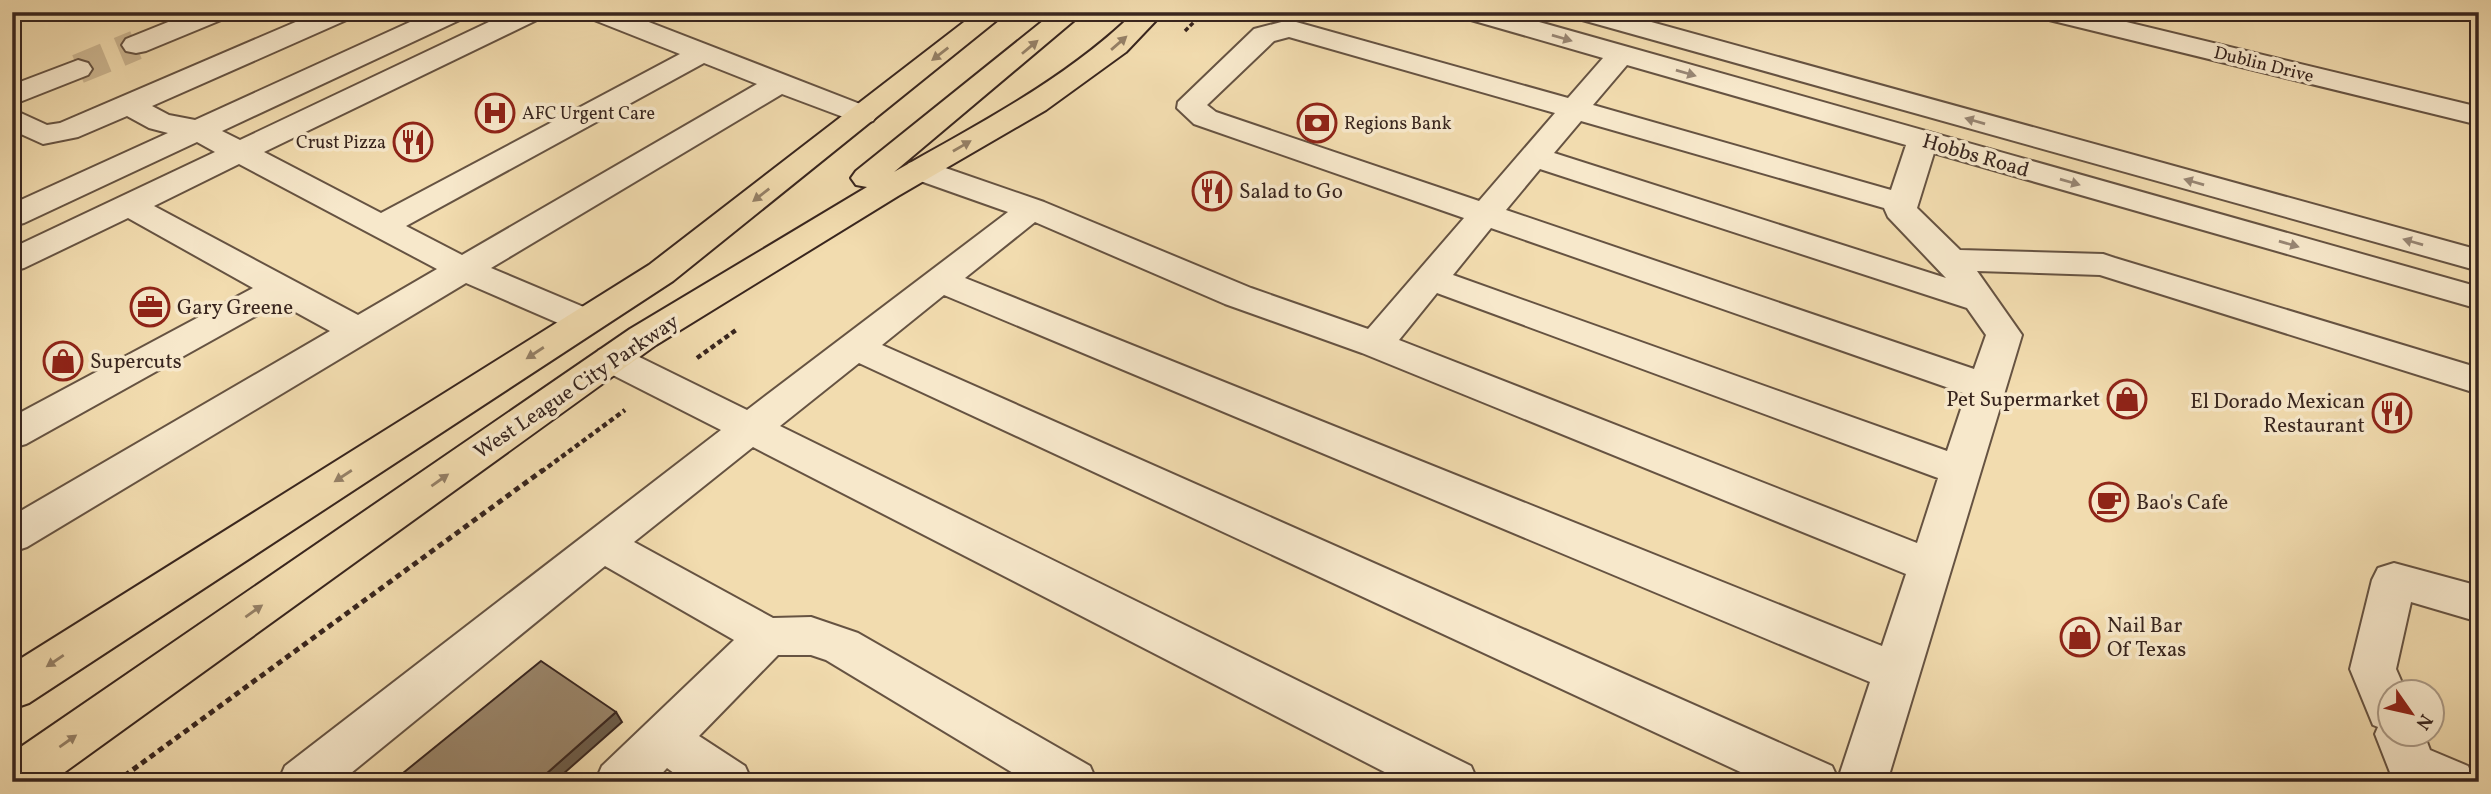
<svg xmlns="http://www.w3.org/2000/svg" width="2491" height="794" font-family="Vollkorn,serif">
	<rect width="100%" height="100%" fill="#f2dcaf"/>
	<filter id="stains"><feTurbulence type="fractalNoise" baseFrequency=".00286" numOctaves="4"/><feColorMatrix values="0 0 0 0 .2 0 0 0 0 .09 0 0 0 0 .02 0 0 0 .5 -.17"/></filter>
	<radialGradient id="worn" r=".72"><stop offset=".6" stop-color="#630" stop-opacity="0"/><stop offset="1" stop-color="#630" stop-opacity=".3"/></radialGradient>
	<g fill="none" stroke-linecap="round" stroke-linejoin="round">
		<path stroke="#cdb792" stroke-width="30" stroke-dasharray="30 15" stroke-linecap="butt" d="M78,69L136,45"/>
		<defs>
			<g id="minor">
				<path d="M193,12H230L226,18L146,51L136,53L126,51L122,45L126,39Z"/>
				<path d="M319,12H355L351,18L152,106L169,115L195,120L432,12H468L464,18L222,131L240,140L510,12H545L541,18L264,152L381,213L680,54L589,18L585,12H623L873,109L877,115L873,121L862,124L782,94L491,268L598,313L603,321L598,329L585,333L572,329L466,283L27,547L12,552V516L330,331L279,303L26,444L12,448V417L253,288L128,218L24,268L12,271V248L215,152L197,142L24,223L12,226V204L168,133L149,128L127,116L78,137L43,144L12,130V109L47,125L60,123ZM704,63L757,84L462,255L406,226ZM239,164L437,269L358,315L154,206Z"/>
				<path d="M1460,12H1504L2479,287V309L1934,153L1917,208L1960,250L2103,254L2115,258L2479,368V394L2100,275L1977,271L2022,335L1887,782H1762L859,363L780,426L1471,766L1478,782H1404L753,447L634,542L773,618L811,617L858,633L1090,766L1097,782H1028L826,660L811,655H778L699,736L745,766L752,782H686L667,768L654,782H595L602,766L734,640L605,566L340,782H278L285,766L721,430L599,368L593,359L599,350L612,347L625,350L747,410L1008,212L909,177L904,170L909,163L920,161L931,163L1044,202L1251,288L1368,329L1464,218L1194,124L1177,108L1178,102L1254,29L1289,20L1568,98L1603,58L1464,18ZM1289,37L1555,113L1479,201L1216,112L1207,105L1274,41ZM1627,65L1906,145L1891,190L1593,105ZM1581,121L1884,208L1888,217L1946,278L1554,153ZM1540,169L1967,308L1986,335L1974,369L1506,210ZM1035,222L1225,304L1362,353L1906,574L1882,646L965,278ZM1491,228L1966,394L1947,451L1453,275ZM1437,293L1938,478L1917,543L1399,340ZM944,295L1870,682L1838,779L1832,766L882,345Z"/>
				<path d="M1571,12H1615L2479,250V271L1575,18Z"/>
				<path d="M2037,12H2085L2479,107V125L2041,18Z"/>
				<path d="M78,60L88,63L92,69L88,75L12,105V85Z"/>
				<path d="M2394,563L2479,586V622L2411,602L2396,669L2406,692H2390V734H2424L2430,750L2468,766L2475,782L2393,780L2375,734L2378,727L2373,725L2350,669L2372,580L2378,568Z"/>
			</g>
			<g id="major">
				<path d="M977,12H1007L673,281L29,703L12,709V664L649,265Z"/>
				<path d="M1054,12H1084L894,172C978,124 1065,80 1135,12H1164L1126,52L1046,110L898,196L656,345L51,782H12V753L630,329L867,187L856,185L851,178L856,171Z"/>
			</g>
		</defs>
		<use href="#minor" stroke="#665342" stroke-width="4"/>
		<use href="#major" stroke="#38251e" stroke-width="4"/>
		<path stroke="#38251e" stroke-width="3.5" stroke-dasharray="4.5 2.5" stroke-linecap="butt" d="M1185,31L1204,12"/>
		<g stroke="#38251e" stroke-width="4.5" stroke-dasharray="5 3.5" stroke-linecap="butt">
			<path d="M697,358L736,330"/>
			<path d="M541,472L625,410"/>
		</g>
		<path stroke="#38251e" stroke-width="5" stroke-dasharray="6 4.5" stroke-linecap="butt" d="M116,782L543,470"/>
		<use href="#minor" fill="#f7e8cb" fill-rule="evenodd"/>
		<use href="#major" fill="#f2dcaf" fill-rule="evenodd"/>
	</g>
	<path fill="#6b5c4a" stroke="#38251e" stroke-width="2" d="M616,712L622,722L554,782H537Z"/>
	<path fill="#998469" stroke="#38251e" stroke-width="2" d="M541,661L616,712L537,782H392Z"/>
	<defs><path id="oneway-solid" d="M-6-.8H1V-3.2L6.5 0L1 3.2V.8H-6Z" transform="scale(1.75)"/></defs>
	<g fill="#988674">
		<use href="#oneway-solid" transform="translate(1562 38) rotate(16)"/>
		<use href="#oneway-solid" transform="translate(1686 73) rotate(16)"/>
		<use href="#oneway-solid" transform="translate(1975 121) rotate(-164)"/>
		<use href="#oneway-solid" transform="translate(2070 182) rotate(16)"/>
		<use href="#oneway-solid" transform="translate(2194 182) rotate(-164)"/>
		<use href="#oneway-solid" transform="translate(2413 242) rotate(-164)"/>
		<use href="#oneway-solid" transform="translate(2289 244) rotate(16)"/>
	</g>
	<g fill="#958066">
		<use href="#oneway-solid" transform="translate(1119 43) rotate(-41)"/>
		<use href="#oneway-solid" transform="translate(1030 47) rotate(-40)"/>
		<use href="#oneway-solid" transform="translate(940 54) rotate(142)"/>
		<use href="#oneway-solid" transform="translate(962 146) rotate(-30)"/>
		<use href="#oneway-solid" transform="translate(761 195) rotate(142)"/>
		<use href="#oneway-solid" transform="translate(535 353) rotate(147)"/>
		<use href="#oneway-solid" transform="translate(343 476) rotate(147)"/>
		<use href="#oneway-solid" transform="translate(440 480) rotate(-35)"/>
		<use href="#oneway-solid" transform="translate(254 611) rotate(-35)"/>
		<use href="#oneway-solid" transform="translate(55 661) rotate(146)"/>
		<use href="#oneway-solid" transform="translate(68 741) rotate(-35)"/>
	</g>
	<defs>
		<symbol id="hospital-ring" viewBox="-11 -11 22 22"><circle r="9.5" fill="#f7e8cb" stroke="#8f2418" stroke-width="1.5"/><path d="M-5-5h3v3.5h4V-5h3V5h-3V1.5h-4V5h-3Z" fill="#8f2418"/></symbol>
		<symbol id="bank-ring" viewBox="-11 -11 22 22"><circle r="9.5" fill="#f7e8cb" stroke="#8f2418" stroke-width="1.5"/><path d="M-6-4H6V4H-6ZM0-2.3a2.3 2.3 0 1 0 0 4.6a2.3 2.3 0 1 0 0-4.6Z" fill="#8f2418"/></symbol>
		<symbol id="restaurant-ring" viewBox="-11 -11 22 22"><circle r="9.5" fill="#f7e8cb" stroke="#8f2418" stroke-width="1.5"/><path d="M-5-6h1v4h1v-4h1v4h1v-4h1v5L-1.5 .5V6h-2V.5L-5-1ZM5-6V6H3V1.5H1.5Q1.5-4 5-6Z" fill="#8f2418"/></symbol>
		<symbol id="office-ring" viewBox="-11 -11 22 22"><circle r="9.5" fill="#f7e8cb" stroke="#8f2418" stroke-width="1.5"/><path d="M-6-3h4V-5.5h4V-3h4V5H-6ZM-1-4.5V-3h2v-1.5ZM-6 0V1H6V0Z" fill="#8f2418"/></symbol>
		<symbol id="shop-ring" viewBox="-11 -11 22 22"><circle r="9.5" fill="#f7e8cb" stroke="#8f2418" stroke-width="1.5"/><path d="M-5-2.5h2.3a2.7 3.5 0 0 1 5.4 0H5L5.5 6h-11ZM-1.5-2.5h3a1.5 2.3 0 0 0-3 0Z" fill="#8f2418"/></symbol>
		<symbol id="cafe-ring" viewBox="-11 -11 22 22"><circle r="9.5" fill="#f7e8cb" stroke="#8f2418" stroke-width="1.5"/><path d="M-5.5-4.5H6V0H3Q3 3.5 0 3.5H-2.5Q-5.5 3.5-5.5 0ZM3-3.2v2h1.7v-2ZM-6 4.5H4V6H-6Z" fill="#8f2418"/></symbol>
	</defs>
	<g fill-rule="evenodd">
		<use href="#hospital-ring" x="473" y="91" width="44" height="44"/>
		<use href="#bank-ring" x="1295" y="101" width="44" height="44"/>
		<use href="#restaurant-ring" x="391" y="120" width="44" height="44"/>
		<use href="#restaurant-ring" x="1190" y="169" width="44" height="44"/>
		<use href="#office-ring" x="128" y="285" width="44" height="44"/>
		<use href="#shop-ring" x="41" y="339" width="44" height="44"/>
		<use href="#shop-ring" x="2105" y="377" width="44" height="44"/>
		<use href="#restaurant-ring" x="2370" y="391" width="44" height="44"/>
		<use href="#cafe-ring" x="2087" y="480" width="44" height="44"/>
		<use href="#shop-ring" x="2058" y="615" width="44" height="44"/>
	</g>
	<g text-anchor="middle" stroke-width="7" stroke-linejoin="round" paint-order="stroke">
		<g font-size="18" fill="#38251e" stroke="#f7e8cb">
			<text transform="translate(2264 64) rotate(14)" y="6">Dublin Drive</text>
		</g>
		<g font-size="18" fill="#38251e" stroke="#f7e8cb" text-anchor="start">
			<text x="522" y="119">AFC Urgent Care</text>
			<text x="1344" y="129">Regions Bank</text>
			<text x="386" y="148" text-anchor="end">Crust Pizza</text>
		</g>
		<g font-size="21" fill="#38251e" stroke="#f7e8cb">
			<text transform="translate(1976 155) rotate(16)" y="7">Hobbs Road</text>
			<text transform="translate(576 386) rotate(-34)" y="7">West League City Parkway</text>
		</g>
		<g font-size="21" fill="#38251e" stroke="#f7e8cb" text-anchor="start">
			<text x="1239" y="198">Salad to Go</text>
			<text x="177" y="314">Gary Greene</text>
			<text x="90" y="368">Supercuts</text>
			<text x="2100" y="406" text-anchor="end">Pet Supermarket</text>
			<text x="2365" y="408" text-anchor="end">El Dorado Mexican<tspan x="2365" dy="24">Restaurant</tspan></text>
			<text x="2136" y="509">Bao's Cafe</text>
			<text x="2107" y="632">Nail Bar<tspan x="2107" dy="24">Of Texas</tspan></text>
		</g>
	</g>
	<rect width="2491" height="794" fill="none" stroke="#f2dcaf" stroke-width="42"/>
	<rect x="14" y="14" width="2463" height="766" fill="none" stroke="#38251e" stroke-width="3.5"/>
	<rect x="21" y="21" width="2449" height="752" fill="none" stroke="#38251e" stroke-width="2"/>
	<g transform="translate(2411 713) rotate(124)"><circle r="33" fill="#f7e8cb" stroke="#ab9a86" stroke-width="2"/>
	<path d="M0-5L12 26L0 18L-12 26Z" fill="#8f2418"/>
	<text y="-10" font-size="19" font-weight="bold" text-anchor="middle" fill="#38251e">N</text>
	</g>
	<rect width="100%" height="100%" filter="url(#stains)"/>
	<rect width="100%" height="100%" fill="url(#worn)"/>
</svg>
